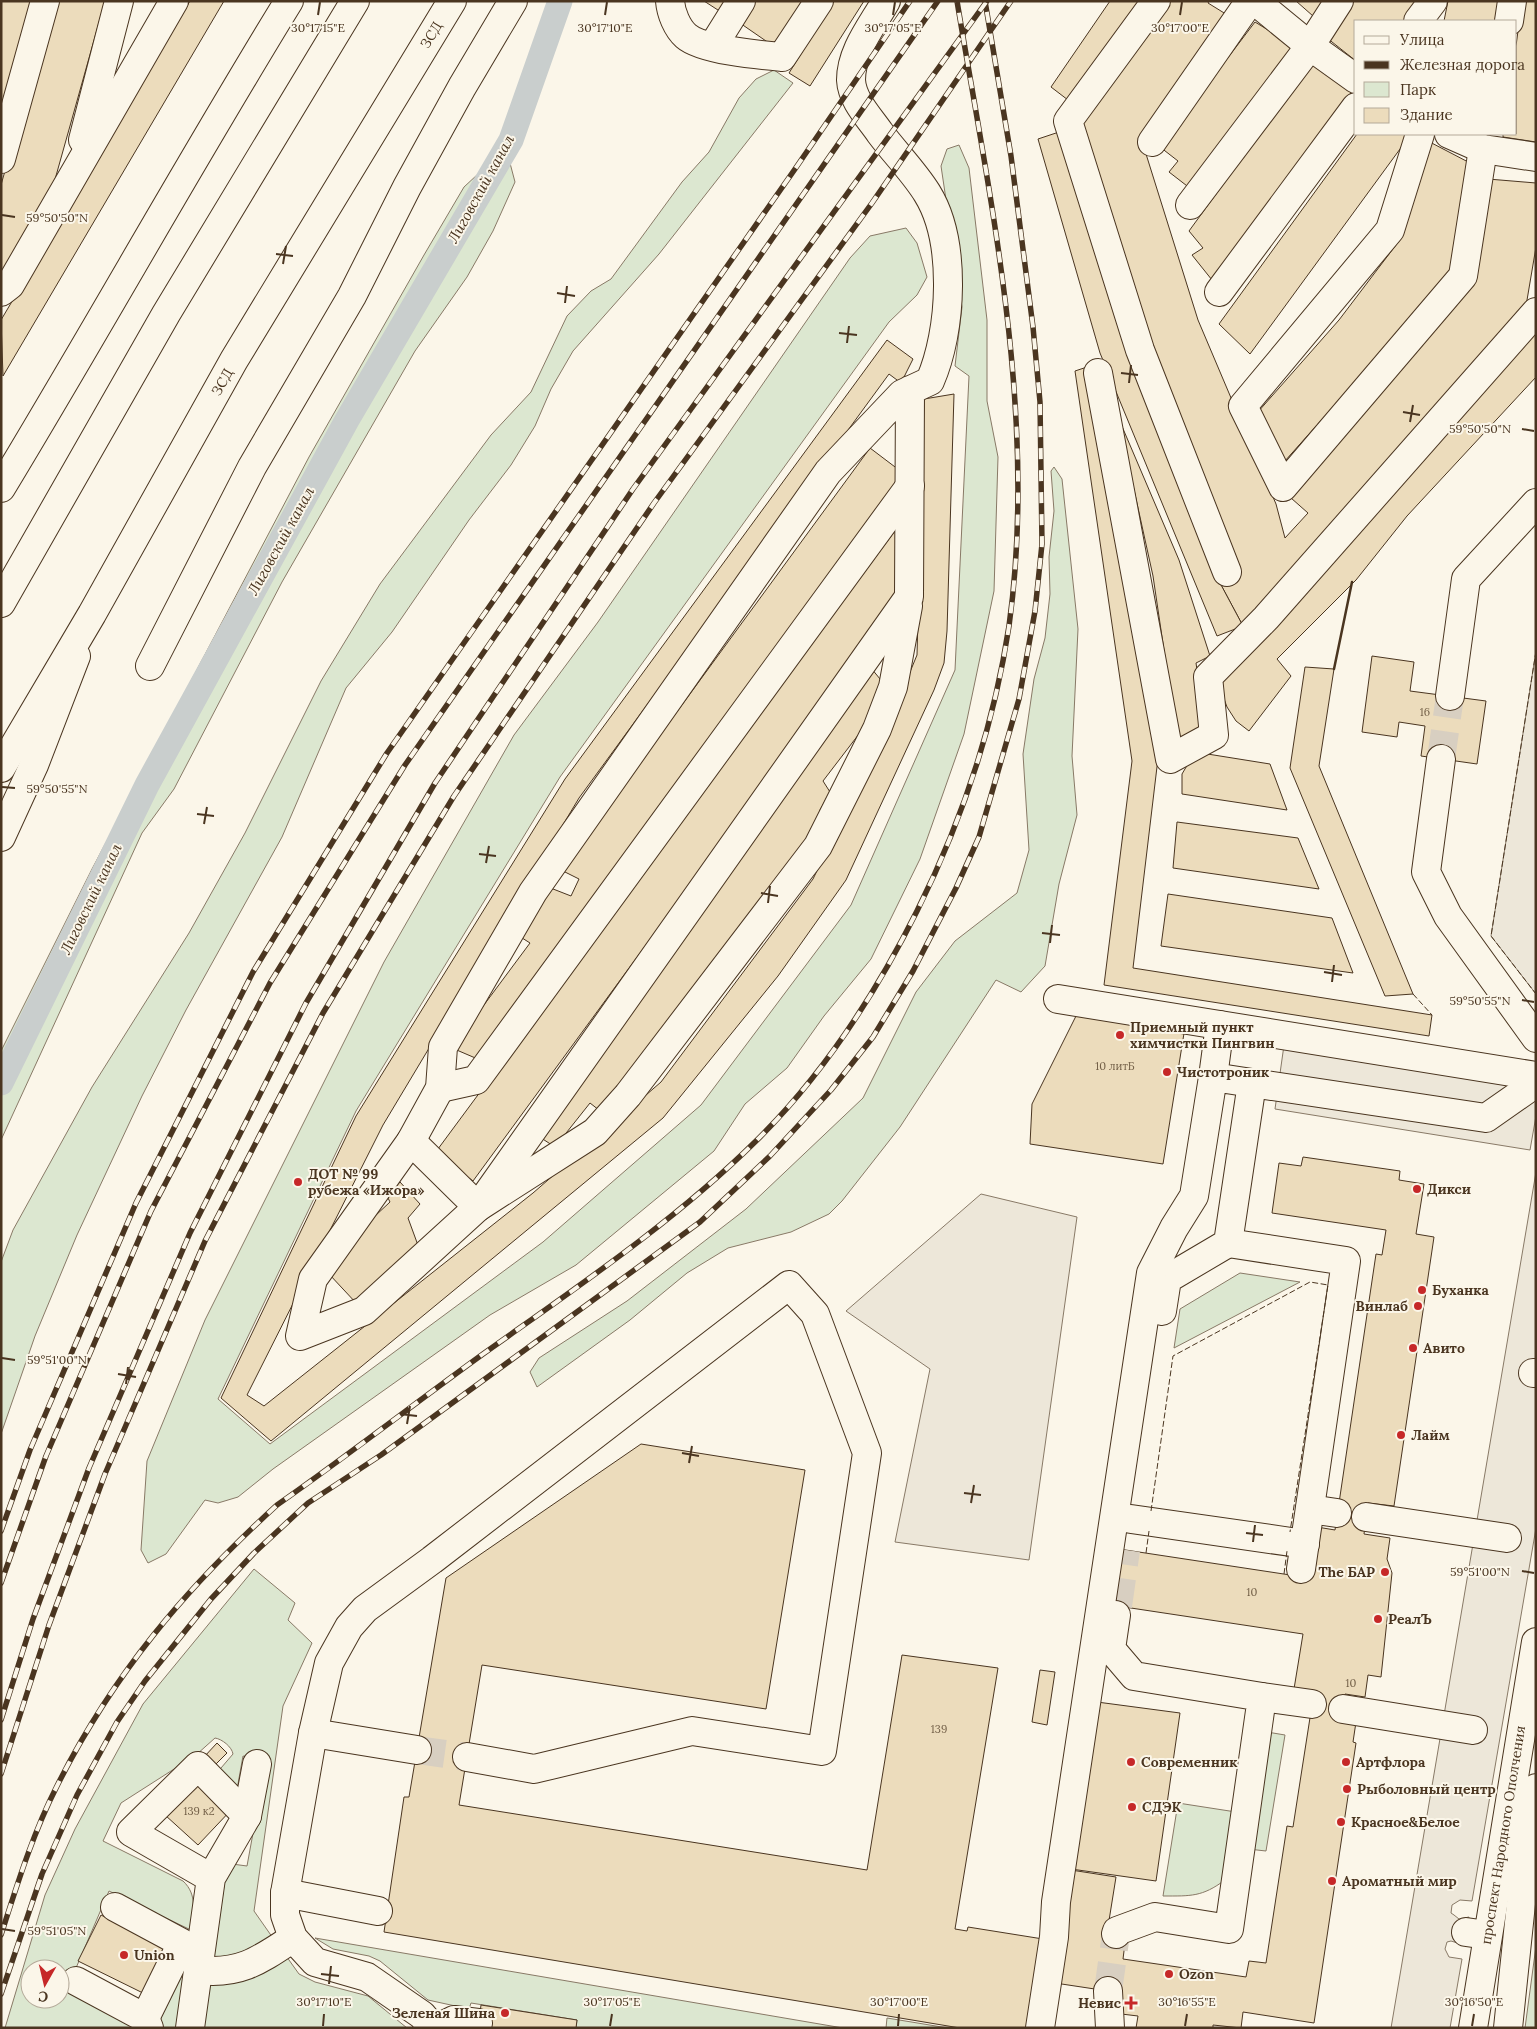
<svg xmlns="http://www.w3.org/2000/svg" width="1537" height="2029" font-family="Lora,serif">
	<rect width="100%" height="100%" fill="#fbf6e9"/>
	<g fill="#dce7d0" stroke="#887966" fill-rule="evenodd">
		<path d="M774,70L793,83L659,254L573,351L551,389L535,426L511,465L469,520L392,632L346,688L282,837L186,1010L142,1096L77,1235L35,1336L1,1434V1262L13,1230L92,1087L189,933L245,833L321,681L380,584L491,435L531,392L567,316L591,291L611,279L682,182L709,152L739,98L756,79Z"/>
		<path d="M959,145L969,168L987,320V401L998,457L994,591L964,734L920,859L871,959L824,1016L787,1068L745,1104L714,1151L576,1265L490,1315L273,1469L238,1497L218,1503L205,1500L166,1554L148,1563L141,1550L147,1461L205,1320L384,962L514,735L598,622L850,258L870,236L906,228L917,243L927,277L917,295L889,322L560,777L356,1111L218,1399L270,1444L543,1242L701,1105L851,905L955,670L969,376L955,366L962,307L941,166L947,149Z"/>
		<path d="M506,148L515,182L493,231L467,277L415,351L282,582L174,789L142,833L1,1140V1051L92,869L309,457L424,255L464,187Z"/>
		<path d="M1054,467L1062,479L1078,629L1072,756L1077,815L1059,884L1045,966L1021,992L996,980L900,1127L842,1201L829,1214L791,1232L728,1248L687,1273L630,1320L537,1387L530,1372L539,1358L627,1301L746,1209L863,1098L916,992L955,941L1017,893L1029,850L1023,754L1034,679L1045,638L1050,594L1049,557L1054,511L1051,471Z"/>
		<path d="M1240,1273L1300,1282L1174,1348L1180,1309Z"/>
		<path d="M254,1569L295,1603L288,1620L312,1643L283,1706L254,1911L275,1941L213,1962L226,1872L232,1864L247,1866L266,1762L243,1756L236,1795L215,1775L233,1754C232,1747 222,1739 215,1738L196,1755L121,1803L103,1841L183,1881C198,1895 193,1912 191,1930L109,1891L67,1989L129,2020L133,2028H5L45,1895L75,1829L143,1704ZM30,1969H60V1999H30Z"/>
		<path d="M1267,1732L1285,1735L1266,1851L1248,1849Z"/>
		<path d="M1178,1803L1236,1812L1225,1880C1202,1897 1191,1896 1163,1896Z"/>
		<path d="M315,1938L843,2028H576L577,2020L471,2003L469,2009L428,2000L380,1961L369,1956L333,1949Z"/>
		<path d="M1536,1946V2028H1525Z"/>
		<path d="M284,1953L299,1974L315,1982L368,1996L407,2028H203L210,1980Z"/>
		<path d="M179,1976L184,1978L177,2028H156Z"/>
		<path d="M887,2018L948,2028H886Z"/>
	</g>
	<g fill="#ede7d9" stroke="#887966">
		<path d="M1536,651V994L1491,936Z"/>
		<path d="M1285,1038L1536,1079V1116L1530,1150L1275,1109Z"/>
		<path d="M1536,1172V1528L1472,1901L1460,1900L1452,1905L1451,1913L1454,1915L1459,1919L1469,1917L1464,1945L1451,1941L1447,1942L1445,1949L1449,1957L1462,1959L1450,2028H1391Z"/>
		<path d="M981,1194L1077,1217L1029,1560L895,1542L930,1369L846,1311Z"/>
	</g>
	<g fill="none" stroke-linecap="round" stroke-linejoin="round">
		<path stroke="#c9cecd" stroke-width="25" d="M1,1083L147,785L347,420L511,140L560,1"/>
	</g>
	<g fill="#ecdcbc" stroke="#4a3520">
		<path d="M1,1H31L1,115Z"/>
		<path d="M53,1H105L54,183L1,276V185Z"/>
		<path d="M190,1H224L3,376L1,320Z"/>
		<path d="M704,1H727L721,12Z"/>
		<path d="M750,1H811L779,50L737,21Z"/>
		<path d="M834,1H864L810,86L789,73Z"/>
		<path d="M1110,1H1143L1068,100L1051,87Z"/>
		<path d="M1168,1H1209L1208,3L1229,16L1141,138L1198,320L1276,504L1285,538L1308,513L1291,498L1474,283L1488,179L1536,183V247L1526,306L1243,626L1220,583L1151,346L1078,123Z"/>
		<path d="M1296,1H1324L1313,16Z"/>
		<path d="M1354,1H1418L1404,21H1356V61L1327,38Z"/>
		<path d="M1448,1H1500L1497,21H1444Z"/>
		<path d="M1522,1H1536V142L1503,137V134H1516V46Z"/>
		<path d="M1255,22L1296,47L1191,189L1169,172L1178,161L1160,147Z"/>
		<path d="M1312,63L1353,90L1212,280L1192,255L1203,248L1189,231Z"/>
		<path d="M1062,131L1220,583L1243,626L1217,636L1100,353L1038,139Z"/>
		<path d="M1357,134H1411L1250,354L1219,324Z"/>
		<path d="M1424,139L1472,164L1455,265L1376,359L1284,462L1257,413L1339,320L1399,241Z"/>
		<path d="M1536,330V377L1407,516L1356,580L1277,659L1291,676L1249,731L1236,721L1227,707L1217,680Z"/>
		<path d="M887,340L913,359L901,383L889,374L579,798L383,1125L247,1395L264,1406L533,1193L661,1082L813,879L889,723L917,655L924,399L954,394L947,631L944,663L934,690L846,880L778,976L663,1118L271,1441L221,1398L356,1116L565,779Z"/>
		<path d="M1090,366L1159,750L1133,968L1432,1015L1429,1036L1104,985L1132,761L1075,371Z"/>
		<path d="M1118,417L1179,560L1210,656L1196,663L1206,732L1178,745L1153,576Z"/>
		<path d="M870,448L903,473L480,1060L452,1048L530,943L519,936L548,887L571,896L579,879L561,870Z"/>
		<path d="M900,524L901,597L473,1181L435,1153Z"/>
		<path d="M1372,656L1414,662L1410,691L1486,701L1477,764L1421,756L1425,726L1399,722L1397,737L1362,732Z"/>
		<path d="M1305,667L1334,669L1319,766L1413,994L1385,996L1290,768Z"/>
		<path d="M871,668L885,685L875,713L823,781L830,792L820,810L823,820L604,1114L590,1103L555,1147L535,1134Z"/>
		<path d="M1195,752L1270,764L1287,810L1182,794V774Z"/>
		<path d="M1177,822L1298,838L1319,889L1173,868Z"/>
		<path d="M1168,894L1332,918L1353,973L1161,946Z"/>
		<path d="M1078,1012L1185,1027L1163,1164L1030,1144L1032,1104Z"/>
		<path d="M1303,1157L1400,1171L1399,1180L1424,1184L1416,1234L1434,1237L1394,1506L1368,1503L1364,1534L1390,1538L1387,1559L1392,1573L1381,1677L1368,1675L1365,1697L1345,1694L1341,1720L1356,1722L1353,1742L1356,1743L1314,2023L1243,2012L1241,2028L1213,2025V2028H1136L1138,2016L1113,2013L1108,1991L1055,1983L1071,1870L1116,1877L1107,1933L1126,1935L1123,1959L1246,1977L1249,1961L1266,1963L1287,1826L1293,1827L1314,1692L1294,1689L1303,1634L1111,1605L1119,1549L1310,1578L1317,1527L1335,1530L1376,1254L1382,1255L1386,1230L1272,1213L1279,1163L1301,1166Z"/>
		<path d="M400,1182L420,1204L408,1218L419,1248L357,1304L329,1274L360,1237V1230L390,1202L387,1196Z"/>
		<path d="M641,1444L805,1470L766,1709L482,1665L459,1805L867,1870L902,1655L998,1668L955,1929L967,1931L968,1927L1043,1939L1027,2028H960L384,1932L404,1797H409L446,1578Z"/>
		<path d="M1040,1670L1055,1672L1047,1725L1032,1722Z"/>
		<path d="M1097,1702L1180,1713L1156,1881L1071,1869Z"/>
		<path d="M217,1743L227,1753L214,1766L204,1757Z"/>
		<path d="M200,1777L233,1808L198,1845L165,1815Z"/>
		<path d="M101,1915L170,1950L147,1995L78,1961Z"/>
		<path d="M481,2005L577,2020L576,2028H478Z"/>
	</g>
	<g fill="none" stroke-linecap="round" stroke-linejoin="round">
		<g stroke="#d8cfc1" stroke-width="28" stroke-dasharray="28 14" stroke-linecap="butt">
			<path d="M1441,759L1450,696"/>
			<path d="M1118,1606L1126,1550"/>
			<path d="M417,1750L467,1757"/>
			<path d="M1108,1991L1116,1934"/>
		</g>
		<defs>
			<g id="minor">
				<path d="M670,1C671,13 677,28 686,36C702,50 760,55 782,57L819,1"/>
				<path d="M886,1C872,26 851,51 851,80C852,100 869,117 880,133C895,153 914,172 927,193C957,241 952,331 930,381L902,394L828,472L533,892L443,1047L440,1088L411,1141L313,1279L300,1336L364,1311L478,1207L909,597L910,390"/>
				<path d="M1156,1L1068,121L1140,350L1227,572"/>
				<path d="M1255,1L1310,46L1356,79"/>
				<path d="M1418,21L1433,1"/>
				<path d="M1509,21L1512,1"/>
				<path d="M713,46L741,1"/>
				<path d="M1420,134L1390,230L1243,406L1283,487L1463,276L1483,149"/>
				<path d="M1449,134L1483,149L1536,157"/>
				<path d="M83,140L119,1"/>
				<path d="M1152,142L1250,1"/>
				<path d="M1,159L45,1"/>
				<path d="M1190,205L1310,46L1339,1"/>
				<path d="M1,292L10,285L174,1"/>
				<path d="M1219,292L1356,107"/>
				<path d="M1098,373L1170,759L1214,735L1208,677L1266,618L1536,312"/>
				<path d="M1,488C99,326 190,162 289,1"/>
				<path d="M150,666L252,467L352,296L407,187L462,87L513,1"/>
				<path d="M1450,696L1466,579L1536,503"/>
				<path d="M1441,759L1426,872L1448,916L1536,1038"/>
				<path d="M1058,999L1536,1076"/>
				<path d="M1213,1077L1220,1025"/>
				<path d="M440,1088L476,1080L910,486"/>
				<path d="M411,1141L478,1207L595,1132L628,1095L818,846L877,729L893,687L908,606"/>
				<path d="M1228,1243L1346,1261L1301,1569"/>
				<path d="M1162,1311L1167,1279L1228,1243L1252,1083L1486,1118L1536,1083"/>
				<path d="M1533,1373H1536"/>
				<path d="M1310,1509L1337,1513"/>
				<path d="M1366,1517L1507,1538"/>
				<path d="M1131,1519L1305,1544"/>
				<path d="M1116,1615L1111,1649L1134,1676L1262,1697L1229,1929L1155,1917L1117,1931L1116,1934"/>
				<path d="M1262,1697L1312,1704"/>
				<path d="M1343,1709L1473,1730"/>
				<path d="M313,1733L417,1750"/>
				<path d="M247,1816L257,1764"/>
				<path d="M285,1893L378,1911"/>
				<path d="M115,1907L182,1943L145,2018"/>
				<path d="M1466,1932L1487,1935"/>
				<path d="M198,1970C240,1975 260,1960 293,1938"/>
				<path d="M76,1981L145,2018L149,2028"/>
				<path d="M1108,1991L1110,2028"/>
				<path d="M190,2028L211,1878L247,1816L198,1766L131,1832L211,1878"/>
				<path d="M433,2028L422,2015L367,1977L315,1962L293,1938L285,1915V1893L313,1733L329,1663L349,1627L365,1609L432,1560L789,1285L815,1314L867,1453L822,1751L692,1731L534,1769L467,1757"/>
				<path d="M438,2028L454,2020L478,2023"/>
				<path d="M1040,2028L1054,1937L1056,1902L1151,1273L1174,1228L1194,1196L1213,1077L1252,1083"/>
			</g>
			<g id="major">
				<path d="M1,837L34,765L76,656"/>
				<path d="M1473,2028L1536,1642"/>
				<path d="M1508,2028L1529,1827L1536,1788"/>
			</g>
			<g id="highway">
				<path d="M1,603L166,314L355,1"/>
				<path d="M1,768L92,614L234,360L452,1"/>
			</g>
		</defs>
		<use href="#minor" stroke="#4a3520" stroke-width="30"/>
		<use href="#major" stroke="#4a3520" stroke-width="30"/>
		<use href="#highway" stroke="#4a3520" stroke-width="30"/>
		<use href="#minor" stroke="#fbf6e9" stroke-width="28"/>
		<use href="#major" stroke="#fbf6e9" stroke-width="28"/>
		<use href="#highway" stroke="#fbf6e9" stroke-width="28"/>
		<defs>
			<g id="rail">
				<path d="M1,1531L30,1450L136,1203L253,972L387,753L795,169L910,1"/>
				<path d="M1,1583L46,1456L151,1211L270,983L405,765L938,1"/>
				<path d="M1,1720L33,1619L89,1468L190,1233L306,1003L435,783L633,489L987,1"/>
				<path d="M1,1774L49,1625L105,1474L205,1241L323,1013L454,796L654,503L872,203L1011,1"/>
				<path d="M1,1935C17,1885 33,1833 57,1786C113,1674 185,1589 277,1505C347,1456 414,1404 483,1354C577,1287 674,1222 756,1141C823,1075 875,995 917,911C962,821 994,725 1009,626C1038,418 991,206 957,1"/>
				<path d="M1,1994L42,1874L77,1795L117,1722L145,1681L211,1599L254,1553L308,1503L381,1455L700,1222L770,1156L831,1090L873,1037L913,971L956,888L979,837L1019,699L1035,611L1042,544L1040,402L1033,327L1011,156L985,1"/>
			</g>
		</defs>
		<use href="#rail" stroke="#4a3520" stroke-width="5.5"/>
		<use href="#rail" stroke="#fbf6e9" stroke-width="4" stroke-dasharray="11" stroke-linecap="butt"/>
		<g stroke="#4a3520" stroke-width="1" stroke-dasharray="6 2.5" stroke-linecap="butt">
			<path d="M1536,651L1491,936L1536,994"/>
			<path d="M1413,994L1432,1015"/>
			<path d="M1151,1511L1173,1356L1310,1282L1328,1285L1290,1532"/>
			<path d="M1146,1553L1149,1531"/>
			<path d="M1284,1574L1287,1551"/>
		</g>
		<path stroke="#4a3520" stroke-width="2.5" d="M1334,669L1352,582"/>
	</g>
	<path fill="none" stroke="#4a3520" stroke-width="2" d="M318,15L320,2M605,15L607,2M893,15L895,2M1180,15L1182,2M2,215L15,217M276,254L293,256M283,264L286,246M557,293L575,296M565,303L567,286M839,333L857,335M847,343L849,326M1121,373L1138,375M1129,383L1131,365M1403,412L1420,415M1410,422L1413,405M1522,429L1534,431M2,787L15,788M197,814L214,816M204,824L207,807M479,854L496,856M486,863L489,846M761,893L778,896M768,903L770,886M1042,933L1060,935M1050,943L1052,925M1324,972L1342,975M1332,982L1334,965M1522,1000L1534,1002M2,1358L15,1360M118,1374L136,1377M126,1384L128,1367M400,1414L417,1416M407,1424L410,1406M682,1453L699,1456M689,1463L692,1446M964,1493L981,1495M971,1503L974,1485M1246,1533L1263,1535M1253,1542L1255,1525M1522,1571L1534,1573M2,1929L15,1931M321,1974L339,1976M329,1984L331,1966M323,2026L324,2014M610,2026L612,2014M898,2026L899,2014M1185,2026L1187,2014M1472,2026L1474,2014"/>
	<g fill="#c62828" stroke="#fbf6e9" stroke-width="2">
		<circle cx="1120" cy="1035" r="5"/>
		<circle cx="1167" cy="1072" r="5"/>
		<circle cx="298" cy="1182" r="5"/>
		<circle cx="1417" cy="1189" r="5"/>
		<circle cx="1422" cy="1290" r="5"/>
		<circle cx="1418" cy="1306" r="5"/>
		<circle cx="1413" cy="1348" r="5"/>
		<circle cx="1401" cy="1435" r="5"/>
		<circle cx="1385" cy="1572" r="5"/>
		<circle cx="1378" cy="1619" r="5"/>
		<circle cx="1131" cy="1762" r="5"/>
		<circle cx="1346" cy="1762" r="5"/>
		<circle cx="1347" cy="1789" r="5"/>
		<circle cx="1132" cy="1807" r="5"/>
		<circle cx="1341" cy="1822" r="5"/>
		<circle cx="1332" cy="1881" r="5"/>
		<circle cx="124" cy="1955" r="5"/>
		<circle cx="1169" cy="1974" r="5"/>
		<path d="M1128.5 1995.5h5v5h5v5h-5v5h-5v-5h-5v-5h5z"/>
		<circle cx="505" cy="2013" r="5"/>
	</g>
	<g text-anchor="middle" stroke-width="4" stroke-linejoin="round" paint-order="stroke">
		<g font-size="11" fill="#725f47">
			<text x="1425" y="716">16</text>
			<text x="1115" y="1070">10 литБ</text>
			<text x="1252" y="1596">10</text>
			<text x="1351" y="1687">10</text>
			<text x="939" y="1733">139</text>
			<text x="199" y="1815">139 к2</text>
		</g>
		<g font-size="14" fill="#4a3520" stroke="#fbf6e9">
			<text transform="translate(431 35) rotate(-59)" y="5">ЗСД</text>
			<text transform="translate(222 382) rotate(-61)" y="5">ЗСД</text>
			<text transform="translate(1503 1835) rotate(-81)" y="5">проспект Народного Ополчения</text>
		</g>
		<g font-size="14" font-weight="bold" fill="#4a3520" stroke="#fbf6e9" text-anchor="start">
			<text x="1130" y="1032">Приемный пункт<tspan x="1130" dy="16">химчистки Пингвин</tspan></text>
			<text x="1177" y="1077">Чистотроник</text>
			<text x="308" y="1179">ДОТ № 99<tspan x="308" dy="16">рубежа «Ижора»</tspan></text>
			<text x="1427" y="1194">Дикси</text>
			<text x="1432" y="1295">Буханка</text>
			<text x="1408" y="1311" text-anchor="end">Винлаб</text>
			<text x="1423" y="1353">Авито</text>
			<text x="1411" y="1440">Лайм</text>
			<text x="1375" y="1577" text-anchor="end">The БАР</text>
			<text x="1388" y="1624">РеалЪ</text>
			<text x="1141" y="1767">Современник</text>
			<text x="1356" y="1767">Артфлора</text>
			<text x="1357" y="1794">Рыболовный центр</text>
			<text x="1142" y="1812">СДЭК</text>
			<text x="1351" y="1827">Красное&amp;Белое</text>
			<text x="1342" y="1886">Ароматный мир</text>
			<text x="134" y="1960">Union</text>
			<text x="1179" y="1979">Ozon</text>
			<text x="1121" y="2008" text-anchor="end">Невис</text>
			<text x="495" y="2018" text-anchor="end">Зеленая Шина</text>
		</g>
		<g font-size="15" font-style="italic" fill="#4a3520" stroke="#fbf6e9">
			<text transform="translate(481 189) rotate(-61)" y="5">Лиговский канал</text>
			<text transform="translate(281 541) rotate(-61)" y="5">Лиговский канал</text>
			<text transform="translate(91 899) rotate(-64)" y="5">Лиговский канал</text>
		</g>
	</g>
	<g font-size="12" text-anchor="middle" fill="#4a3520" stroke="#fbf6e9" stroke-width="4" stroke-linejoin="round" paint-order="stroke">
		<text x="318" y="32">30°17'15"E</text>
		<text x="605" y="32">30°17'10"E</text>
		<text x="893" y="32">30°17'05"E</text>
		<text x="1180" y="32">30°17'00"E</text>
		<text x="57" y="222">59°50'50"N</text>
		<text x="1480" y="433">59°50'50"N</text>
		<text x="57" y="793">59°50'55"N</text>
		<text x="1480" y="1005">59°50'55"N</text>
		<text x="57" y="1364">59°51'00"N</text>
		<text x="1480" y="1576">59°51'00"N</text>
		<text x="57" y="1935">59°51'05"N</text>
		<text x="324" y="2006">30°17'10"E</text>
		<text x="612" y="2006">30°17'05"E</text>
		<text x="899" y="2006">30°17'00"E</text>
		<text x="1187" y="2006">30°16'55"E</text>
		<text x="1474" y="2006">30°16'50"E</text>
	</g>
	<rect width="1537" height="2029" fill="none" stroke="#4a3520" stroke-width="5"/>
	<rect x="1354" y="20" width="162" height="115" fill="#fbf6e9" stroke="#b4a999"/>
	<rect x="1364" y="36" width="25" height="8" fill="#fbf6e9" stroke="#b4a999"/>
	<text x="1400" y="45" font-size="15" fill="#4a3520">Улица</text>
	<rect x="1364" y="61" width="25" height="8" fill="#4a3520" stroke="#b4a999"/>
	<text x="1400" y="70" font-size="15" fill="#4a3520">Железная дорога</text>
	<rect x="1364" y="82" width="25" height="15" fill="#dce7d0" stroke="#b4a999"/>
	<text x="1400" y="95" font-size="15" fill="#4a3520">Парк</text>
	<rect x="1364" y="108" width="25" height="15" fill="#ecdcbc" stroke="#b4a999"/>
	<text x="1400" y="120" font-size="15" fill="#4a3520">Здание</text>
	<g transform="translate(45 1984) rotate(188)"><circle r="24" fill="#fbf6e9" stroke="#b4a999"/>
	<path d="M0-4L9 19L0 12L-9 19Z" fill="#c62828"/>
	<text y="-8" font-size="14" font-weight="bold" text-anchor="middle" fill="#4a3520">С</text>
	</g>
</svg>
